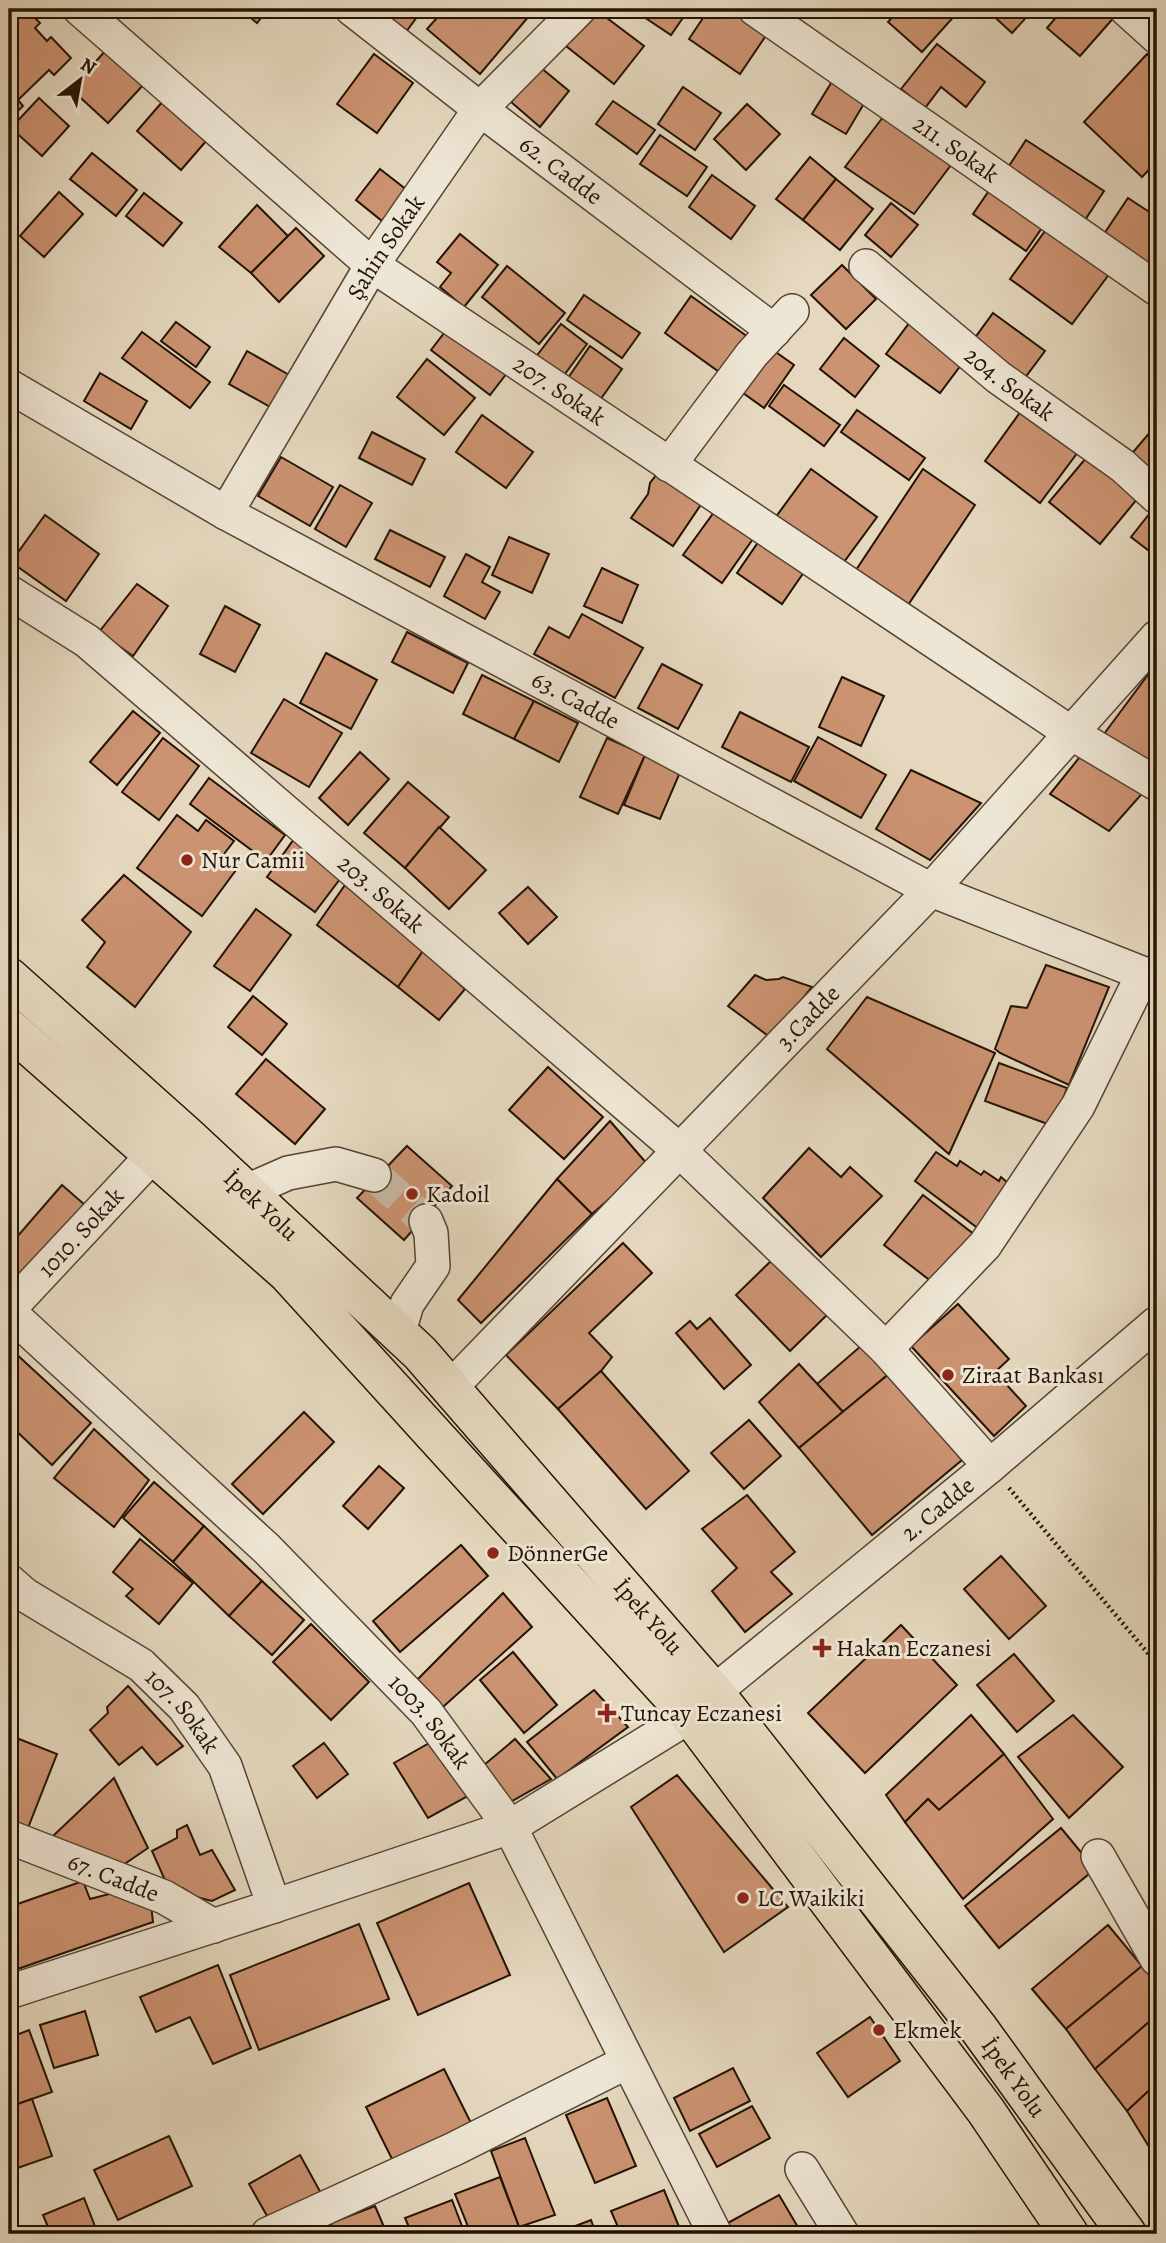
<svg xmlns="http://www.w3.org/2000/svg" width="1166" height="2243" font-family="Alegreya,serif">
	<rect width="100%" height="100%" fill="#e5d8bf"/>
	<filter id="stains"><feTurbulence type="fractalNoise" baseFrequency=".00286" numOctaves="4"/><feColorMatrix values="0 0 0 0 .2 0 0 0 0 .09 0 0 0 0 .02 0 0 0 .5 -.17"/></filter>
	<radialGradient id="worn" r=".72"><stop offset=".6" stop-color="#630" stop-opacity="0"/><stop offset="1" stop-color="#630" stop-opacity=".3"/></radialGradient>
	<g fill="#cc9372" stroke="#231304" stroke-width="2">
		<path d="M9,9H26L40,23L35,28L47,41L51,37L71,58L54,75L49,70L18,100L23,106L9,120Z"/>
		<path d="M240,9H268L257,23Z"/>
		<path d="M373,9H423L405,33Z"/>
		<path d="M445,9H535L480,74L427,29Z"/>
		<path d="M595,9L644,46L614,84L566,46Z"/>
		<path d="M645,9H689L671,35L641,15Z"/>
		<path d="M709,9H735L769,31L740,74L689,39Z"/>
		<path d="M900,9H953L957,13L922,52L888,22Z"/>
		<path d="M986,9H1034L1012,33Z"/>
		<path d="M1063,9H1109L1116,15L1080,56L1047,28Z"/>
		<path d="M937,44L985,82L966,107L941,87L925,108L901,89Z"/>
		<path d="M107,49L145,83L108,123L71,89Z"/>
		<path d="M374,54L413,83L377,133L337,104Z"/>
		<path d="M1147,54L1157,64V161L1142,177L1084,122Z"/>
		<path d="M540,67L569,91L540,127L511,102Z"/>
		<path d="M836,75L869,95L846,134L812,114Z"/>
		<path d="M683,87L721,113L695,150L658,124Z"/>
		<path d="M39,98L69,126L42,156L11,128Z"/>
		<path d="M163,101L207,140L181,170L137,131Z"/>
		<path d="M613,101L655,130L637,154L596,124Z"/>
		<path d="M747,104L780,134L746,170L714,139Z"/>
		<path d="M883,117L951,165L914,214L845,167Z"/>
		<path d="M660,135L707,167L687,196L640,164Z"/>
		<path d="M1026,140L1104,191L1085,220L1007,169Z"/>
		<path d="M92,153L137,190L116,216L70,179Z"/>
		<path d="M810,157L836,179L803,220L776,199Z"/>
		<path d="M380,169L412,194L387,225L356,200Z"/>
		<path d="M712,175L755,206L731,239L689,207Z"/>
		<path d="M836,179L873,209L840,250L803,220Z"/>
		<path d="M993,185L1046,222L1026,251L973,214Z"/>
		<path d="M59,192L83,214L44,257L20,236Z"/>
		<path d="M144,193L182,223L163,246L126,216Z"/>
		<path d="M1128,198L1157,217V249L1148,263L1104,234Z"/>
		<path d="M891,203L918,225L891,257L865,235Z"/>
		<path d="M257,205L288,236L251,273L219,247Z"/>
		<path d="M1048,227L1110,273L1072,324L1010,279Z"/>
		<path d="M296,228L324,256L279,302L251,273Z"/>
		<path d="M460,234L498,265L464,307L440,287L451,273L437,262Z"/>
		<path d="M842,265L876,299L846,329L811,295Z"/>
		<path d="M507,266L565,313L539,344L482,297Z"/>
		<path d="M584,295L640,333L622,358L567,320Z"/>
		<path d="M691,296L748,337L722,374L665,333Z"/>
		<path d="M993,313L1045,351L1021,383L969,346Z"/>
		<path d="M176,322L210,347L196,367L161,341Z"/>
		<path d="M910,322L964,361L940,393L886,354Z"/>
		<path d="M561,324L587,344L559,382L532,362Z"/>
		<path d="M448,328L507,373L490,395L431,350Z"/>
		<path d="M142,332L210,382L190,408L122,358Z"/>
		<path d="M844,338L879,366L855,397L820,369Z"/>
		<path d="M766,345L794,365L764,408L736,388Z"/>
		<path d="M590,346L622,369L600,400L568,378Z"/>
		<path d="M247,351L291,376L272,408L229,384Z"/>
		<path d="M427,359L475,398L444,435L397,397Z"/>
		<path d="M100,373L147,401L131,429L84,401Z"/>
		<path d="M784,385L840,425L824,446L769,406Z"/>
		<path d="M857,410L925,458L909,480L841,432Z"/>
		<path d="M1021,411L1078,452L1040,503L985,461Z"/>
		<path d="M482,415L533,452L506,488L456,452Z"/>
		<path d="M1157,424V481L1129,457Z"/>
		<path d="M372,432L425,459L412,485L359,458Z"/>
		<path d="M1092,451L1143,492L1100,544L1049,502Z"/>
		<path d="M281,457L333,487L310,526L258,496Z"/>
		<path d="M811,469L877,517L841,566L775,518Z"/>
		<path d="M923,469L975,505L908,605L856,570Z"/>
		<path d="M660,470L704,500L673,546L631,518L648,494L650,483Z"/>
		<path d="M340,485L372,503L346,547L315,529Z"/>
		<path d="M717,508L755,536L722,583L683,555Z"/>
		<path d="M1154,508L1157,510V557L1131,537Z"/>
		<path d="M45,515L99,554L66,601L11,562Z"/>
		<path d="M390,530L445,557L430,587L375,559Z"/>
		<path d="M509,537L549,554L532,593L492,575Z"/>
		<path d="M759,541L804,572L782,604L737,573Z"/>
		<path d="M466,554L490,567L482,582L500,592L485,619L444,596Z"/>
		<path d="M602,568L638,585L622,623L584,606Z"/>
		<path d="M137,584L168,606L133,656L99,632Z"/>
		<path d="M225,606L260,625L235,672L200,654Z"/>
		<path d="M582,614L643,648L615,698L534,654L549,627L569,638Z"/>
		<path d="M407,632L468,663L453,693L392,662Z"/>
		<path d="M326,653L377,680L351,729L300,703Z"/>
		<path d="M662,664L702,685L678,729L638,708Z"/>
		<path d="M1150,672L1157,678V765L1101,738Z"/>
		<path d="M482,675L534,701L514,739L463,714Z"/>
		<path d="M842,677L884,696L861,746L819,727Z"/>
		<path d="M284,699L342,733L309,787L251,753Z"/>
		<path d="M534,701L578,723L559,762L514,739Z"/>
		<path d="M133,711L160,733L117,785L90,762Z"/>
		<path d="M740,712L809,747L791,782L722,747Z"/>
		<path d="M818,737L886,775L861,818L794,781Z"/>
		<path d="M163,738L199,766L159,820L122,792Z"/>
		<path d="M607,738L645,755L618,814L580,797Z"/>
		<path d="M360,752L389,779L348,825L319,798Z"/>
		<path d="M1083,753L1147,788L1109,831L1050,794Z"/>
		<path d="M645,755L681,770L660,819L624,805Z"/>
		<path d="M911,770L981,803L930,860L876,829Z"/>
		<path d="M209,778L285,835L266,861L190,804Z"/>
		<path d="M408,782L449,817L405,868L364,833Z"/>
		<path d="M177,815L198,831L206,820L234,841L224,854L239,866L202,916L137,868Z"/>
		<path d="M439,827L486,870L449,909L405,868Z"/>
		<path d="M294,839L343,875L315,912L267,877Z"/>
		<path d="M124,875L191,932L135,1007L87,967L105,942L82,920Z"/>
		<path d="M345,885L423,951L398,987L317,925Z"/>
		<path d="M528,887L557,917L528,944L499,913Z"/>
		<path d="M256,909L291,935L250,991L214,966Z"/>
		<path d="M423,951L465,989L439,1020L398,987Z"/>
		<path d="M1046,965L1109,987L1069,1085L1000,1053L995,1049L1011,1006L1027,1008Z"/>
		<path d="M755,975L766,980L779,979L783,977L812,987L771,1038L728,1006Z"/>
		<path d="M253,996L287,1024L262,1055L228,1027Z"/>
		<path d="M867,997L995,1053L949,1154L827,1049Z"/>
		<path d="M266,1059L325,1109L295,1144L236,1094Z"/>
		<path d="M999,1063L1067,1088L1053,1126L985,1101Z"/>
		<path d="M548,1067L603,1117L564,1159L509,1110Z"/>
		<path d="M610,1121L648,1165L592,1214L557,1179Z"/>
		<path d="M407,1146L452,1186L404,1240L357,1198Z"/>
		<path d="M809,1148L841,1177L850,1167L882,1196L821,1257L763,1198Z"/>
		<path d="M936,1152L957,1166L960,1161L981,1175L984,1171L999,1181L1001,1177L1015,1189L983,1232L915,1181Z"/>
		<path d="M557,1179L592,1214L481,1323L458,1300Z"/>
		<path d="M62,1185L85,1205L13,1288L9,1284V1246Z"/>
		<path d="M923,1195L975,1235L936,1285L884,1245Z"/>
		<path d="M623,1243L652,1273L589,1333L612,1357L601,1371L558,1409L506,1355Z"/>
		<path d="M774,1258L829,1313L790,1351L736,1295Z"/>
		<path d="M958,1304L1009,1359L995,1372L1026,1406L994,1436L911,1346Z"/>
		<path d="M710,1318L751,1365L724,1389L676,1333L690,1321L697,1329Z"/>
		<path d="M862,1345L890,1373L843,1412L817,1384Z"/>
		<path d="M13,1351L91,1423L52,1465L9,1424V1356Z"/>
		<path d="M799,1364L843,1412L799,1448L759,1402Z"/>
		<path d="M601,1371L689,1471L646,1509L558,1409Z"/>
		<path d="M890,1373L962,1460L872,1535L799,1448Z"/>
		<path d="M304,1412L334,1442L263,1514L232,1484Z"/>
		<path d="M749,1420L781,1456L744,1489L711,1453Z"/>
		<path d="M9,1424L19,1434L9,1445Z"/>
		<path d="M94,1429L149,1480L114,1527L54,1478Z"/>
		<path d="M379,1466L404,1488L368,1529L343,1506Z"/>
		<path d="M154,1482L204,1526L173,1562L123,1518Z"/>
		<path d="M747,1495L795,1552L771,1572L792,1594L745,1632L712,1591L737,1568L702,1529Z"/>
		<path d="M204,1526L262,1581L229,1616L173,1562Z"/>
		<path d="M140,1539L193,1583L159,1624L126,1596L133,1589L113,1572Z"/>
		<path d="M461,1545L488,1576L400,1652L373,1621Z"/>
		<path d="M1001,1556L1046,1606L1009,1639L964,1589Z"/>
		<path d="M262,1581L304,1620L272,1655L229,1616Z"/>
		<path d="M503,1593L532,1627L443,1707L415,1682Z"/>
		<path d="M311,1624L369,1682L331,1720L273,1662Z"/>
		<path d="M901,1625L957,1685L865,1773L808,1713Z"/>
		<path d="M513,1652L557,1705L524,1733L480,1680Z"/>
		<path d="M1014,1654L1054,1701L1017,1732L977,1685Z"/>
		<path d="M128,1686L183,1746L157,1765L142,1747L119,1765L90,1730L108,1713L107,1707Z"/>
		<path d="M594,1690L628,1727L557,1779L527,1742Z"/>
		<path d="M971,1715L1004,1754L939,1810L928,1799L905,1822L886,1795Z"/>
		<path d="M1073,1715L1123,1767L1069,1818L1018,1757Z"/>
		<path d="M9,1735L57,1754L26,1833L9,1826Z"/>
		<path d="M515,1739L551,1779L507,1804L478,1770Z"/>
		<path d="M431,1742L468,1796L428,1818L394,1763Z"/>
		<path d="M324,1743L348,1774L317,1798L293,1766Z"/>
		<path d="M1004,1754L1053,1819L963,1899L905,1822L928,1799L939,1810Z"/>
		<path d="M677,1775L788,1907L724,1952L631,1807Z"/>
		<path d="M114,1778L148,1848L120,1867L52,1837Z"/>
		<path d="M187,1825L200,1855L212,1850L235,1890L212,1901L196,1897L183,1888L168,1887L152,1851L177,1838V1830Z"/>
		<path d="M1061,1828L1095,1869L999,1948L965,1906Z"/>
		<path d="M83,1881L90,1899L113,1893L151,1905L153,1922L9,1972V1907Z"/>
		<path d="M469,1883L510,1975L418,2015L377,1923Z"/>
		<path d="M359,1924L389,1999L259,2050L230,1975Z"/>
		<path d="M1108,1925L1142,1966L1066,2029L1032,1989Z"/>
		<path d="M218,1965L251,2048L213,2064L190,2017L156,2032L140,1997Z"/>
		<path d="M1142,1966L1157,1985V2015L1095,2069L1066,2029Z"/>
		<path d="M85,2011L98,2055L54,2068L40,2025Z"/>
		<path d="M1157,2015V2083L1127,2111L1095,2069Z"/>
		<path d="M870,2017L900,2061L848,2097L817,2053Z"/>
		<path d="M29,2030L52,2092L9,2107V2038Z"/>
		<path d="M733,2068L750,2101L690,2131L674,2098Z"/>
		<path d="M444,2069L471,2123L393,2161L366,2107Z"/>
		<path d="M1157,2083V2152L1154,2155L1127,2111Z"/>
		<path d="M607,2098L636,2166L595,2183L566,2115Z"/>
		<path d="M32,2099L52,2156L9,2171V2107Z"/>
		<path d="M752,2106L770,2138L717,2167L699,2134Z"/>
		<path d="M169,2136L192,2186L118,2220L94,2170Z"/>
		<path d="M525,2138L555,2215L519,2227L491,2151Z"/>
		<path d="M300,2155L322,2195L271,2223L249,2184Z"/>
		<path d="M500,2177L519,2227L498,2234H471L455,2194Z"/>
		<path d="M664,2190L682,2234H621L611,2211Z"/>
		<path d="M779,2195L802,2234H732L726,2224Z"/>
		<path d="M84,2198L98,2234H51L43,2215Z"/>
		<path d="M452,2200L465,2234H412L405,2218Z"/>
		<path d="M375,2206L387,2234H335L331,2223Z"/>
		<path d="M591,2220L596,2234H554Z"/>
	</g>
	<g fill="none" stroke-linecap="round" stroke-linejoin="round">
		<path stroke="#c8baa3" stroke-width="33" stroke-dasharray="33 17" stroke-linecap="butt" d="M374,1175L426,1221"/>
		<defs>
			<g id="minor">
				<path id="s1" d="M80,9L372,265L1071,733L1157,784"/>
				<path id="s2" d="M352,9L480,109L774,331"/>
				<path id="s3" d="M755,9L1157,289"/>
				<path d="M1126,9L1157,37"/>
				<path id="s4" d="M866,266L998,377L1123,466L1157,497"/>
				<path id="s5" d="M9,386L226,513L931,890L1157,979"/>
				<path d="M669,465L752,354L792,311"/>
				<path id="s6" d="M226,513L372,265L480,109L579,9"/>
				<path id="s7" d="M9,592L87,641L680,1151L886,1349L990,1466"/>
				<path d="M247,1191L288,1173L336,1164L374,1175"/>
				<path id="s8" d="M9,1309L153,1155"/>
				<path id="s9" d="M9,1312L267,1549L426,1712L510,1827L715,2234"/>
				<path d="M399,1332L407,1304L433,1266L431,1233L426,1221"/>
				<path d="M886,1349L985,1245L1078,1106L1143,974"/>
				<path id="s10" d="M451,1387L931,890L1157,637"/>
				<path id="s11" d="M9,1581L25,1595L141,1665L184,1707L225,1766L274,1906"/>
				<path id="s12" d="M714,1692L990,1466L1157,1323"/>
				<path id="s13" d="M9,1837L164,1897L214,1926"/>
				<path d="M1098,1856L1157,1959"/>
				<path d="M9,1992L274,1906L510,1827L690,1716"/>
				<path d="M802,2169L842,2234"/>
				<path d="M268,2234L454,2149L627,2062"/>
			</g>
			<g id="highway">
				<path id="s14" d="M9,977L187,1136L420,1353L714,1692L979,2029L1127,2234"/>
				<path d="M9,1028L287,1273L690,1716L986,2111L1069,2234"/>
			</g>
		</defs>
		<use href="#minor" stroke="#544433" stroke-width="36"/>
		<use href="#highway" stroke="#231304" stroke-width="41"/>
		<path stroke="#231304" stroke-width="4.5" stroke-dasharray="2 3.5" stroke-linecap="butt" d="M1009,1488L1157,1664"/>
		<use href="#minor" stroke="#eee6d5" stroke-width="33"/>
		<use href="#highway" stroke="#e5d8bf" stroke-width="38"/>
	</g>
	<g fill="#8f2418" stroke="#eee6d5" stroke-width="2.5">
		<circle cx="187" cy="860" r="7"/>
		<circle cx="412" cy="1194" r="7"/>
		<circle cx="948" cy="1375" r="7"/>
		<circle cx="493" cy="1553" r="7"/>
		<path d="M818.5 1637.5h7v7h7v7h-7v7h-7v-7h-7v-7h7z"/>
		<path d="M603.5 1702.5h7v7h7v7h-7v7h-7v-7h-7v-7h7z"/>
		<circle cx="743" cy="1898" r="7"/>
		<circle cx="879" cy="2030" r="7"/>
	</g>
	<g text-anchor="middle" stroke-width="6" stroke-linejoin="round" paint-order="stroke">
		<g font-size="24" fill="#231304" stroke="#eee6d5">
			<text dy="8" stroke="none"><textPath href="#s3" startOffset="245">211. Sokak</textPath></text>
			<text dy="8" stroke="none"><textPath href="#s2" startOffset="264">62. Cadde</textPath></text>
			<text dy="8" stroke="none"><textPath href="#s6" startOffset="310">Şahin Sokak</textPath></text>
			<text dy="8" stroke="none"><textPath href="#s4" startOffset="186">204. Sokak</textPath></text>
			<text dy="8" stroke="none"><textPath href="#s1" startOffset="614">207. Sokak</textPath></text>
			<text dy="8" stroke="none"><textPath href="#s5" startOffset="648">63. Cadde</textPath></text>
			<text dy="8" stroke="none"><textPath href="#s7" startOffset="480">203. Sokak</textPath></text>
			<text dy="8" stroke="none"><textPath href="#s10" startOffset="514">3.Cadde</textPath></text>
			<text dy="8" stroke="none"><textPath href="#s14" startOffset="340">İpek Yolu</textPath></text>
			<text dy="8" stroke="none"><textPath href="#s8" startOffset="105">1010. Sokak</textPath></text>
			<text dy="8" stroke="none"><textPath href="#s12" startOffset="289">2. Cadde</textPath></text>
			<text dy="8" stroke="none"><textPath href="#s14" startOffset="906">İpek Yolu</textPath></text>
			<text dy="8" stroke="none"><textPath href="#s11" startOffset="219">107. Sokak</textPath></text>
			<text dy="8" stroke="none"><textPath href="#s9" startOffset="588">1003. Sokak</textPath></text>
			<text dy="8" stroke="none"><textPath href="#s13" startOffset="112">67. Cadde</textPath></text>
			<text dy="8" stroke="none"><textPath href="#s14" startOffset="1494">İpek Yolu</textPath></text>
		</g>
		<g font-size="24" fill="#231304" stroke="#eee6d5" text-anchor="start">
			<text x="201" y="868">Nur Camii</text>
			<text x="426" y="1202">Kadoil</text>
			<text x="962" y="1383">Ziraat Bankası</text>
			<text x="507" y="1561">DönnerGe</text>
			<text x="836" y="1656">Hakan Eczanesi</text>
			<text x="621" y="1721">Tuncay Eczanesi</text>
			<text x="757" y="1906">LC Waikiki</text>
			<text x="893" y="2038">Ekmek</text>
		</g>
	</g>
	<rect width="1166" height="2243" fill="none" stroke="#e5d8bf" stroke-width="35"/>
	<rect x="10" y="10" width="1145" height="2222" fill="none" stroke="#231304" stroke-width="3.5"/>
	<rect x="18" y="18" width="1131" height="2208" fill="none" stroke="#231304" stroke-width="2"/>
	<g transform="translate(80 80) rotate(31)" stroke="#eee6d5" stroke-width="5" paint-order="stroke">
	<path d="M0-5L12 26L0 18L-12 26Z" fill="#231304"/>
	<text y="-10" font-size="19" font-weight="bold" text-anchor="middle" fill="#231304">N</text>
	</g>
	<rect width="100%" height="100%" filter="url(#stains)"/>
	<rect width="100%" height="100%" fill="url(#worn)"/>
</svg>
